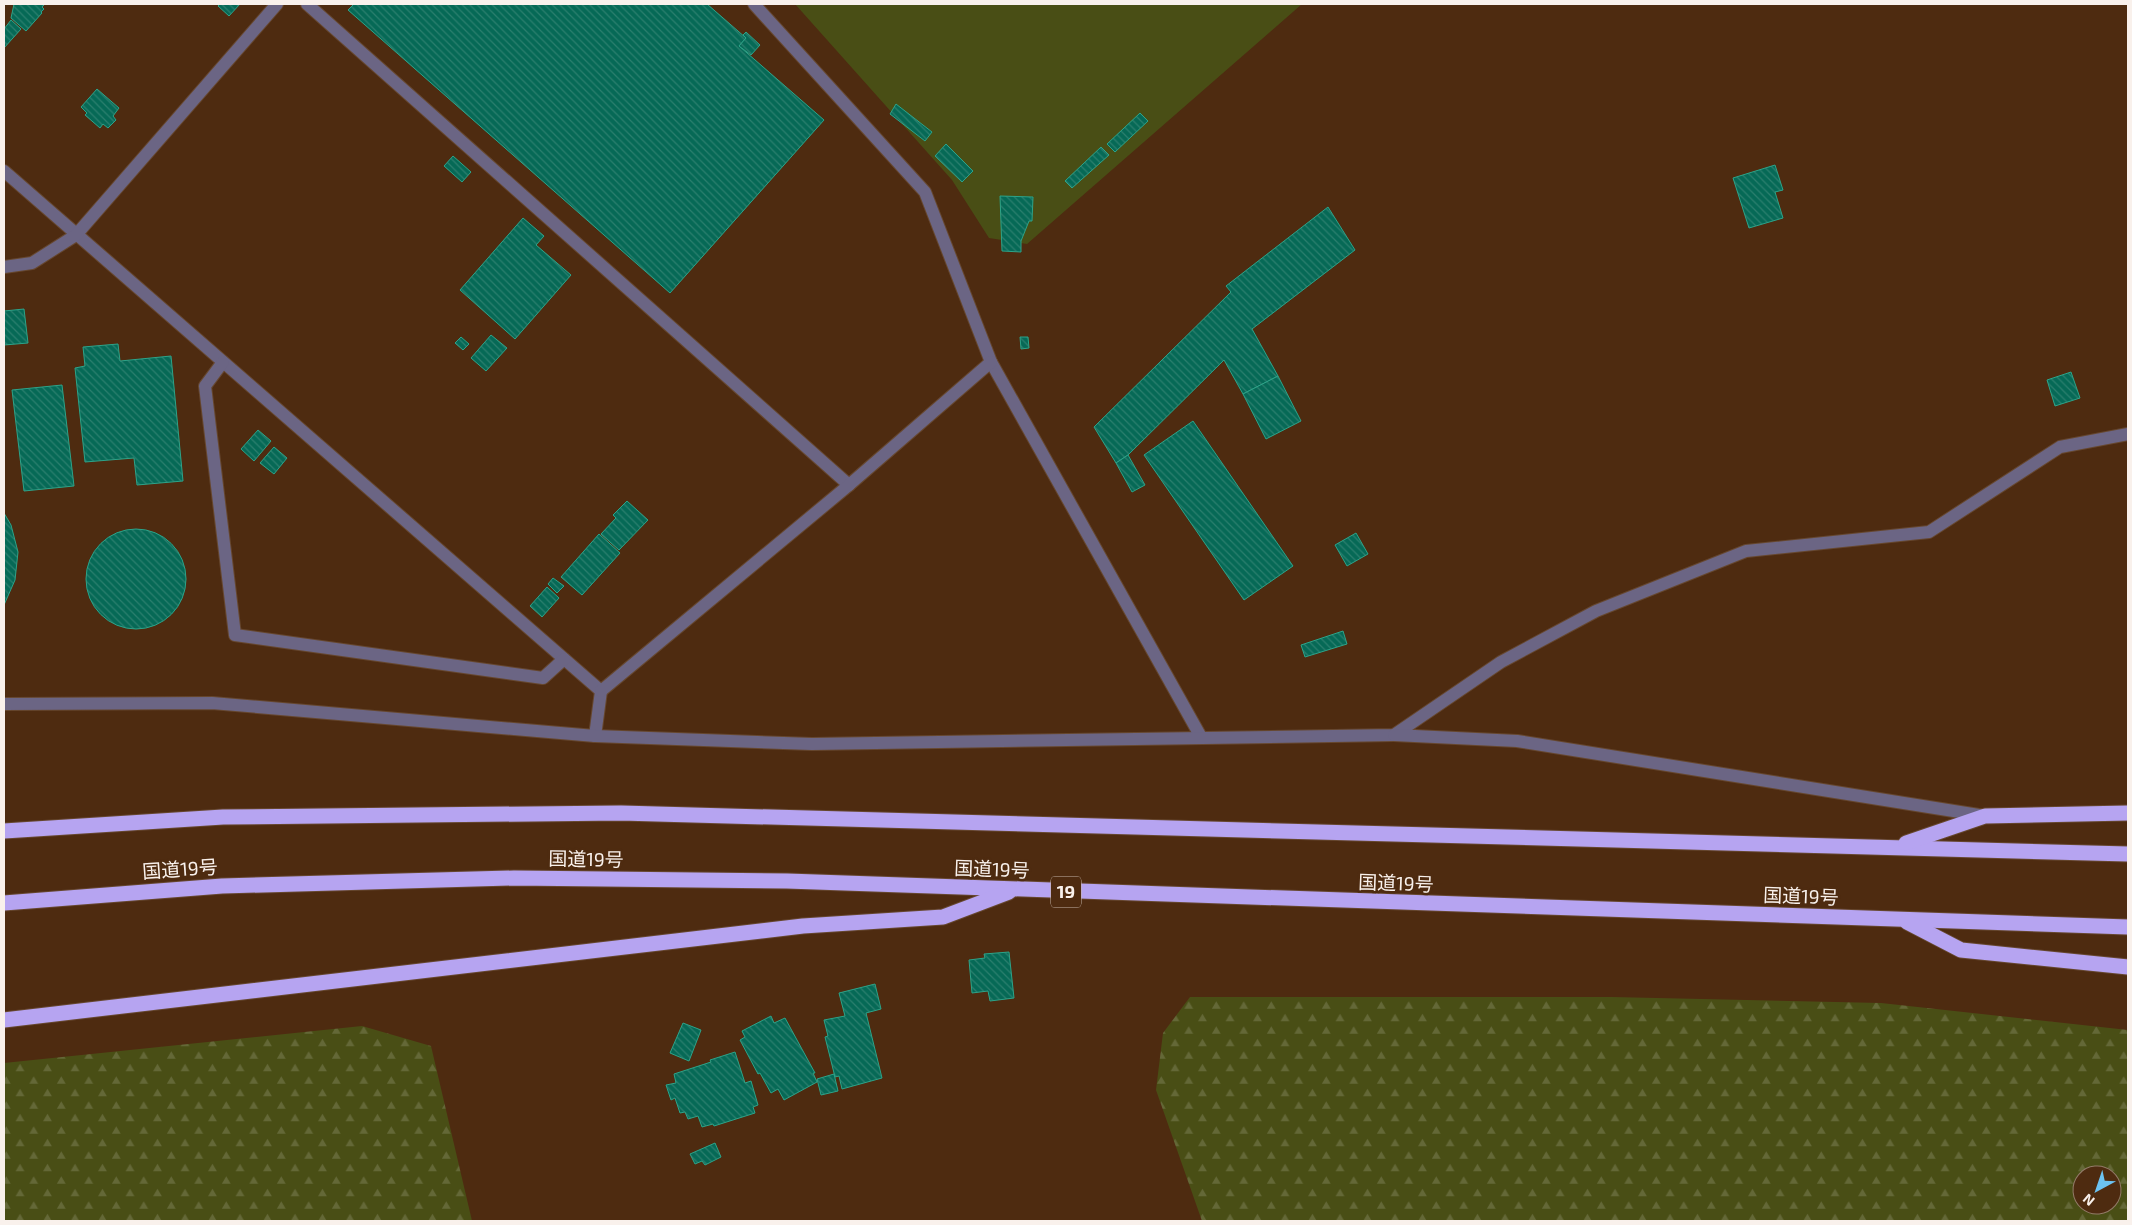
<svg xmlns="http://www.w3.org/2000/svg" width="2132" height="1225" font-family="'Exo 2','Noto Sans JP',sans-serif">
	<defs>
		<pattern id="forest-firs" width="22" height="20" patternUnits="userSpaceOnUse" patternTransform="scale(1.25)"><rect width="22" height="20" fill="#494e15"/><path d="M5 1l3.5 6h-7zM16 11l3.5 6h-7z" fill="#646837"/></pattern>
		<pattern id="building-back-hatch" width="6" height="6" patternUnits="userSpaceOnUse" patternTransform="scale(1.25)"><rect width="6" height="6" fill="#066956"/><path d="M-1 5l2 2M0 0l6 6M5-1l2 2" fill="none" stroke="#2b7f6e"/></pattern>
	</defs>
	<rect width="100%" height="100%" fill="#4e2b10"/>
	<g fill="url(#forest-firs)" fill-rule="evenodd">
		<path d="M1190,997H1611L1881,1003L2128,1030V1221H1202L1156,1090L1163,1033ZM2082,1175H2112V1205H2082Z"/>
		<path d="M362,1026L431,1046L472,1221H4V1063Z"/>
	</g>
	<path fill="#494e15" d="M795,4H1302L1027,244L989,238L952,180Z"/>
	<g fill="url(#building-back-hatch)" stroke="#2da389">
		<path d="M14,4H45L42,7L44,9L41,12L42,13L26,31L11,18Z"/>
		<path d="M220,4H240L229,16L218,6Z"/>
		<path d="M354,4H707L746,38L739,46L824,120L670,293L348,10Z"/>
		<path d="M11,20L21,29L4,48V29Z"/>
		<path d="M746,32L760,45L751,55L739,46L746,38L743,35Z"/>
		<path d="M97,89L119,108L113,116L116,120L108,128L103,124L100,128L85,115L87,113L81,107Z"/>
		<path d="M896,104L932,132L925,141L890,114Z"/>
		<path d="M1140,113L1148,121L1115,152L1107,144Z"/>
		<path d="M946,144L973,171L962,182L935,156Z"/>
		<path d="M1101,147L1109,155L1072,188L1065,181Z"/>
		<path d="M453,156L471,172L462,182L444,166Z"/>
		<path d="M1775,165L1783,190L1775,192L1783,218L1749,228L1733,178Z"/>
		<path d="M1000,196L1033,197L1032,221H1029L1021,241V252L1002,251Z"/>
		<path d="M1328,207L1355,250L1252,329L1278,376L1243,394L1224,360L1128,455L1116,463L1094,427L1231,292L1226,286Z"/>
		<path d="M523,218L544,236L536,245L571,275L515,339L460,290Z"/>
		<path d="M24,309L28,343L4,345V311Z"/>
		<path d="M491,335L507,348L486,371L471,358Z"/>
		<path d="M461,337L469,344L463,350L455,343Z"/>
		<path d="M1020,337H1028L1029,348L1021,349Z"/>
		<path d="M118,344L120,361L171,356L183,481L137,485L134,458L85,462L75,368L85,366L83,347Z"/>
		<path d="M2071,372L2080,398L2055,406L2047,380Z"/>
		<path d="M1278,376L1301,421L1266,439L1243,394Z"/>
		<path d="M62,385L74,486L24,491L12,390Z"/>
		<path d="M1193,421L1293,566L1244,600L1144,455Z"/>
		<path d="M258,430L271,441L254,461L241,449Z"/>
		<path d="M274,447L287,458L274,474L260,463Z"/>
		<path d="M1128,455L1145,485L1132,492L1116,463Z"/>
		<path d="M627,501L648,520L619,550L601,534L616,518L613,515Z"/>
		<path d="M4,513L11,525L18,552L15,580L4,605Z"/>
		<circle cx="136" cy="579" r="50"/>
		<path d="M1356,533L1368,554L1347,566L1335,545Z"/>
		<path d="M599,534L620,553L582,595L561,577Z"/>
		<path d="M553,578L564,586L557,593L548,584Z"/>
		<path d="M547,587L559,598L542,617L530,606Z"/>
		<path d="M1343,631L1347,644L1305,657L1301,645Z"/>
		<path d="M1009,952L1014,998L990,1001L988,991L972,993L969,960L985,958L984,954Z"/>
		<path d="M875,984L881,1009L866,1013L882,1078L842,1089L839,1076L835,1077L825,1037L828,1036L824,1020L845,1016L839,993Z"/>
		<path d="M771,1016L774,1023L785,1018L815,1073H813L817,1082L784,1100L778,1089L771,1093L760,1073L758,1074L740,1040L745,1037L742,1031Z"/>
		<path d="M683,1023L701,1030L689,1061L670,1053Z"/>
		<path d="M735,1052L745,1083L751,1081L758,1105L753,1107L755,1113L714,1126L713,1124L702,1127L698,1116L688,1119L685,1112L680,1113L675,1098L671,1100L666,1085L676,1083L674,1074L711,1062L710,1060Z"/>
		<path d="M834,1074L838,1091L821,1095L817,1079Z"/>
		<path d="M715,1143L721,1157L705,1165L702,1161L695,1164L690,1154Z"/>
	</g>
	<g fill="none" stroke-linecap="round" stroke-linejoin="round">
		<defs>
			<g id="street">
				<path d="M307,4L849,485"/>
				<path d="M754,4L925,192L991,362L1201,737"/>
				<path d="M4,171L601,691L595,736"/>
				<path d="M4,267L32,263L76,235L277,4"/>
				<path d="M223,362L205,386L235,635L543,678L564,659"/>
				<path d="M601,691L849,485L991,362"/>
				<path d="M4,704L212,703L595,736L812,744L1394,735L1501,662L1596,611L1746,551L1929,532L2060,447L2128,434"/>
				<path d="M1394,735L1517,741L1985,816"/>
			</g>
			<g id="highway">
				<path d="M4,831L223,817L621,813L2128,854"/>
				<path d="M1906,843L1985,816L2128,813"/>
				<path d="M4,903L222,886L514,878L787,881L2128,927"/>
				<path d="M1907,922L1961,950L2128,967"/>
				<path d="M4,1020L803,926L943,917L1009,892"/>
			</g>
		</defs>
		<use href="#street" stroke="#66472f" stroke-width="14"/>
		<use href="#highway" stroke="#66472f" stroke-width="17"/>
		<use href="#street" stroke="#6b6584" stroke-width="12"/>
		<use href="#highway" stroke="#b6a4f1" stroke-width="15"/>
	</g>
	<g text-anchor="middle" stroke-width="5" stroke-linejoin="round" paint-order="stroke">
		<rect fill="#4e2b10" stroke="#c6b6aa" stroke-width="1" x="1051" y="876.5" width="30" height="31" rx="4"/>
		<g font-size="18" font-weight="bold" fill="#f9f1ec">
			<text x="1066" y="898">19</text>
		</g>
		<g font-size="19" fill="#f9f1ec" stroke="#4e2b10">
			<text transform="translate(586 859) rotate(1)" y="7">国道19号</text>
			<text transform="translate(180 869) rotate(-4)" y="7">国道19号</text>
			<text transform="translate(992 869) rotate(2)" y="7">国道19号</text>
			<text transform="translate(1396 883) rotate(2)" y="7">国道19号</text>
			<text transform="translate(1801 896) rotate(2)" y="7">国道19号</text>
		</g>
	</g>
	<rect width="2132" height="1225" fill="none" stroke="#f9f1ec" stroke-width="10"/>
	<g transform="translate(2097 1190) rotate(220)"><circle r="24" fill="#4e2b10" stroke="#927a68"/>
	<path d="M0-4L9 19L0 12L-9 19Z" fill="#6cc3f2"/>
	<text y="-8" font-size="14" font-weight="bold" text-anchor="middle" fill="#f9f1ec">N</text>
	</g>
</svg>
